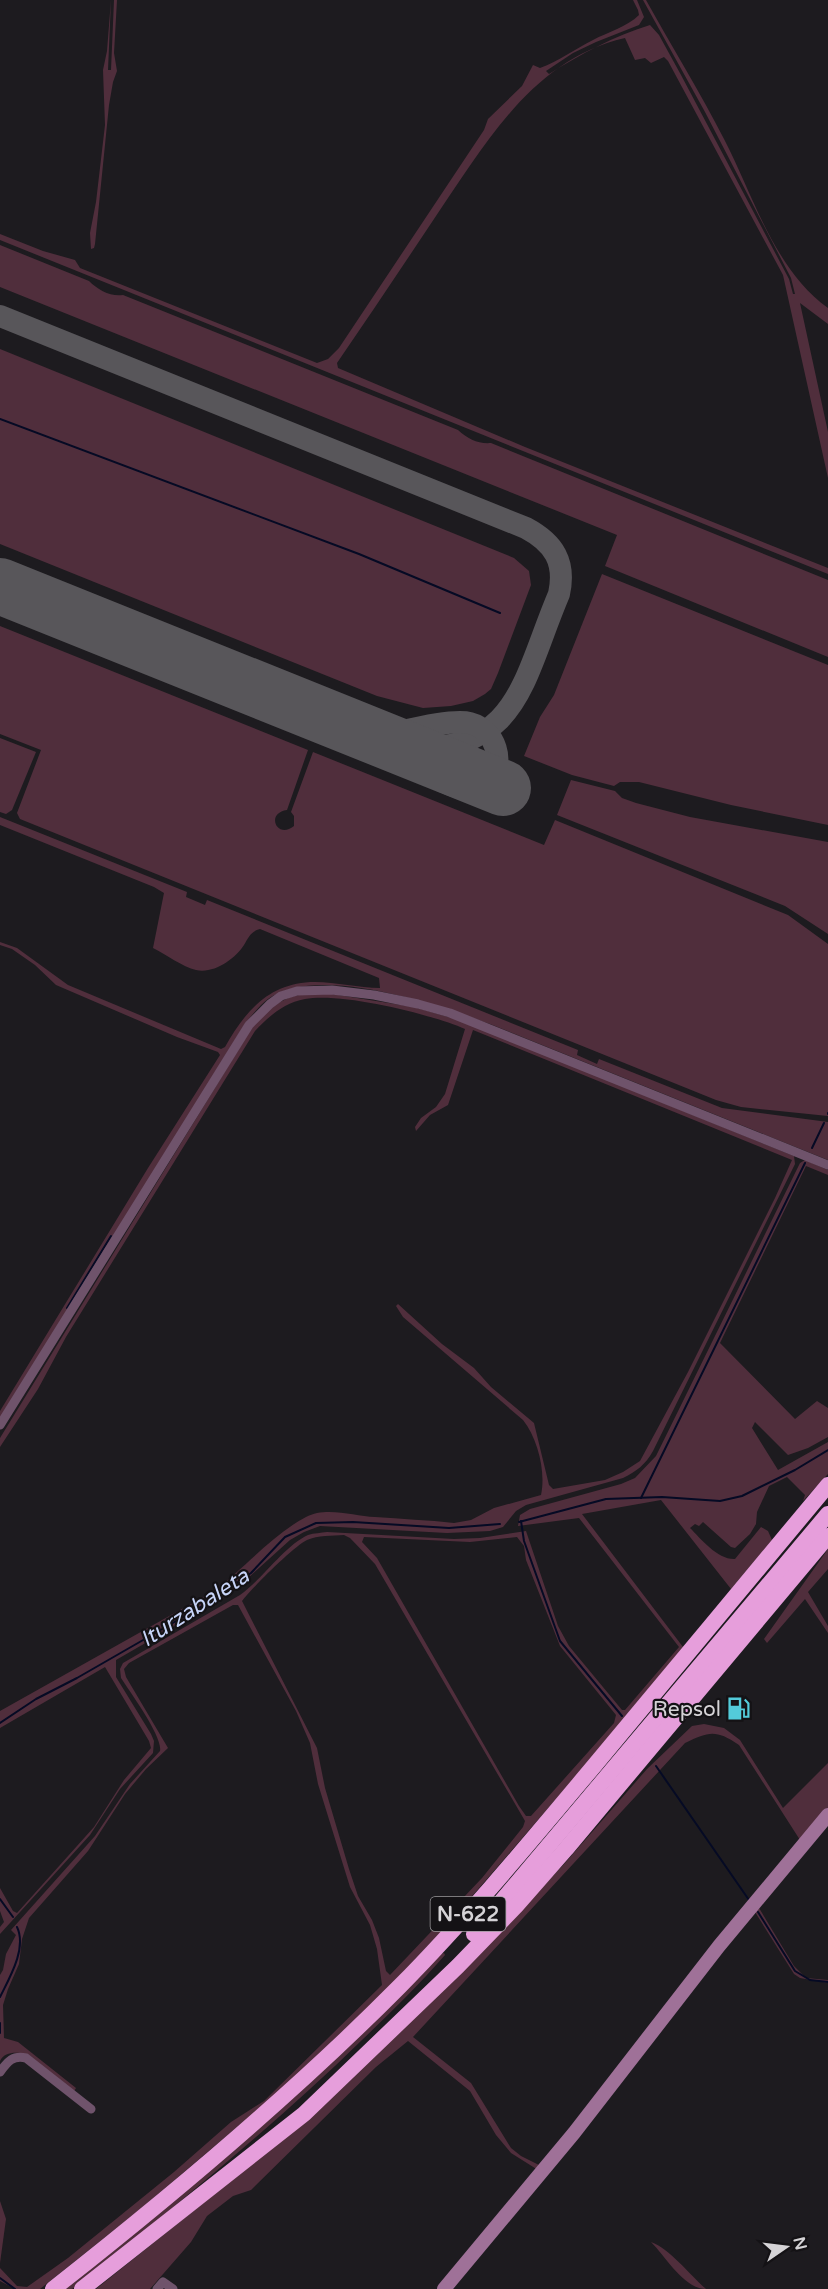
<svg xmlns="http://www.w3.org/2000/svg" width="828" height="2289" font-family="'Varela Round',sans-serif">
	<rect width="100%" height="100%" fill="#1d1b1f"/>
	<g fill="#502e3c" fill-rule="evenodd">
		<path d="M111,0L108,70H111L114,0H117L114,53L117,71L113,82L109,105L95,244L94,248L91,249L90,233L96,202L105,125L103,70L107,51Z"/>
		<path d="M633,0H637L644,17L639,25L596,42L573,53L546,71L549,74C581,54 614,36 650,25L659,35L681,75L789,279L793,294H795L791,278L705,112L643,0H646C672,47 700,92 724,139C754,197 774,269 828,308V324L800,303L828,432V478L783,275L668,61L664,57L651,63L645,58L635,60L625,38C532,59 484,146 434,219C402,267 370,315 337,363L338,368L525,447L828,568V574L0,240V234L43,251L75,260L80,268L317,363L328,359L339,348L484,130L488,119L522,86L533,65L540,68C559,61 575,49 593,40C608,32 627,27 639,15L638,10Z"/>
		<path d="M0,245L89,281C98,290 111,297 123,295L458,430C468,439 478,444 491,443L828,580V657L605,566L617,535L0,287Z"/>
		<path d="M0,349L514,558L529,571L531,585L498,673L491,689L485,694L473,701L451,706L423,708L377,696L0,544Z"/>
		<path d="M602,574L828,665V825L731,805L639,782H620L614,786L572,775L524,756L540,717L554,695Z"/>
		<path d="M0,626L308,750L287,810C265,813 277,840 294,826V816L291,812L313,752L544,845L555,820L788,915L828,944V1116L741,1107L716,1100L20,819L17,813L41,750L0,734Z"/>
		<path d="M0,738L36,752L12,810L6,814L0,812Z"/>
		<path d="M571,780L615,791L622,798L636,803L690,817L828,842V934L785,906L557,815Z"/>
		<path d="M0,817L187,892L186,897L205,905L207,900L578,1050L577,1055L597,1064L599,1059L722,1108L828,1122V1160L490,1024C437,1005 319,963 268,999C260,1005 253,1014 246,1022L0,1423V1411L148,1168L220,1055L218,1052L177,1037L56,985L35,965L12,949L0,945V942L17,948L68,985L221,1049L225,1047C245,1011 270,982 315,982C336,982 359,988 380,988L379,978L260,929C251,931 248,938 244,945C235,959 214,974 196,970C183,967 165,954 153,948L164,893L154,887L0,825Z"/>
		<path d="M319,992L414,1007L462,1021L794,1156L795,1164L653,1451C645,1465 637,1471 623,1478L526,1505L516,1511L503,1527L490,1531L447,1533L320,1526L304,1532L290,1540L239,1586L220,1600L116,1660V1677L151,1734L154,1741L153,1753L120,1789L90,1835L0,1934V1927L4,1922L0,1911V1888L13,1911L17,1913L94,1827L124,1780L151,1748L149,1741L105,1667L0,1728V1711L212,1592C245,1569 270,1536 306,1517C326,1506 354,1516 375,1517C401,1519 428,1520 454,1523L471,1520L494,1508L541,1495C546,1472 538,1439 523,1420L403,1317L396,1306L398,1304L442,1344L474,1368L491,1387L534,1423L549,1485L553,1489L605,1480L623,1472L640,1461L688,1372L775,1198L792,1160L473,1030L448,1105L430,1115L416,1131L415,1127L421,1118L436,1107L445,1094L465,1029C431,1014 341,992 305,999C284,1003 269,1016 255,1031L66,1337L38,1389L0,1447V1438L256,1021C279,1000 288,995 319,992Z"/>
		<path d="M805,1160L828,1170V1175L806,1166L720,1343L795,1419L817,1401L828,1408V1437L808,1448L788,1455L755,1422L752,1428L778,1470L828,1442V1474L803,1501L805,1495L787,1477L769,1486L757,1512L756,1524L750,1534L735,1548L731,1547L703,1522L699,1526L695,1524L690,1528C701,1539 718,1560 735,1559L761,1527L768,1531L772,1540L731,1589L661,1500L582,1514L683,1647L588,1762L441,1932L385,1991L283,2088L138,2211L40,2289H15L0,2281V2268L17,2286L27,2287L68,2258L174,2172L231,2122L264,2101L382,1985L377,1949L370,1925L350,1887L318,1784L310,1743L296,1711L238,1605H233L129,1663L124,1669L126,1677L168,1748L146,1769L125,1794L88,1851L29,1918L22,1939L19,1964L8,1989L3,2005L4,2038L18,2042L76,2088L73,2093L21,2053C12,2052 4,2053 0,2061V1975L3,1970L6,1954L16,1935L11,1930L95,1836L130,1784L160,1751C163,1737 130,1692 121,1678L120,1669L123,1663L240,1595C263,1579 284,1546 308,1535C314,1533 321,1533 327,1532L454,1539L480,1538L526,1531L558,1626L569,1646L622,1710H625L679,1647L579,1518L518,1526L520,1515L530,1509L621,1484L635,1478L656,1456L800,1163ZM344,1535L350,1538L375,1564L525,1821L523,1827L482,1878L390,1975L386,1971L379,1938L372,1920L358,1896L349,1869L325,1788L317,1748L242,1601C253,1587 293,1547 307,1540C318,1535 332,1536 344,1535ZM364,1537L470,1542L517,1537L524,1546L526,1560L560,1646L616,1715L614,1723L531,1816H526L519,1806L377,1558L362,1542Z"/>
		<path d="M828,1549V1569L808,1592L828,1626V1633L805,1599L767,1643L764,1639Z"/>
		<path d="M704,1724L724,1728L740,1740L783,1808L828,1763V1809L800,1840L739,1745C715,1729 709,1732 685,1743L413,2037L471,2083L511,2148L521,2156L541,2166L538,2170L511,2153L496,2135L470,2091L408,2041L376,2067L251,2190L233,2196L207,2216L191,2242L150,2289H96L298,2127L494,1938L565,1863L647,1769L692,1726Z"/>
		<path d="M759,1908L794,1966L806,1978L828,1980V1983L800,1978L794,1974L755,1912Z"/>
		<path d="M444,1953L445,1955C419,1985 390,2013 362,2040C274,2126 179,2202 85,2280L72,2289H63L440,1954Z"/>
		<path d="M0,2201L6,2219L0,2263Z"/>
		<path d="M651,2242C670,2249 690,2275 706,2289C684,2289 666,2257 651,2242Z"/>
	</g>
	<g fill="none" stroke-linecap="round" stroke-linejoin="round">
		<g stroke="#050a24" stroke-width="2">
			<path d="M0,419L359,554L500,613"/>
			<path d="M828,1114V1113"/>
			<path d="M812,1148L824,1123"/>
			<path d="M67,1308L111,1236"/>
			<path d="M641,1498L805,1163"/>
			<path d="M521,1521L524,1541L560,1641L622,1716"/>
			<path d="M519,1522L606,1499L662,1497L720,1501L742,1496L795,1470L828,1450"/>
			<path d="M0,1723L36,1699L77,1678L211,1601L251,1573L285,1537L316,1523L353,1522L449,1528L500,1524"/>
			<path d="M656,1766L749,1900"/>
			<path d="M0,1899L13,1917"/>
			<path d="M758,1912L795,1971L810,1980L828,1982"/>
			<path d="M0,1997C10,1977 27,1948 17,1927"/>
			<path d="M0,2023V2033"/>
			<path d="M0,2278L15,2289"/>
		</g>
		<g stroke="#58565a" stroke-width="22">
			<path d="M0,316L526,528C554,543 566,562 559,594C522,681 519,754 403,748"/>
			<path d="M349,726C374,741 452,796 479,791C483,790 487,786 489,782C506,763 496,730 470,723C450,718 398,733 376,737"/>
		</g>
		<path stroke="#58565a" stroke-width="56" d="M0,586L503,788"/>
		<g stroke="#6f536b" stroke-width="9">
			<path d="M0,1425L249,1025L270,1004L281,996L297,991L332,990L374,995L418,1004L450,1013L828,1165"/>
			<path d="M0,2072C8,2061 13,2055 26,2058L91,2109"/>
			<path d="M157,2289L163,2282L173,2289"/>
		</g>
		<path stroke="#9f7198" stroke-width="14" d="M444,2289L574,2133L719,1946L828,1815"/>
		<g stroke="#e69edb" stroke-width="16">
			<path d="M474,1934L828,1514"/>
			<path d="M53,2289C174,2194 292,2095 400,1986C469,1916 531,1841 594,1766C672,1672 750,1579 828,1485"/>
			<path d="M82,2289L304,2114L458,1966L516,1906L566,1849L828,1536"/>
		</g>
	</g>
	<defs>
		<symbol id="fuel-bare" viewBox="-9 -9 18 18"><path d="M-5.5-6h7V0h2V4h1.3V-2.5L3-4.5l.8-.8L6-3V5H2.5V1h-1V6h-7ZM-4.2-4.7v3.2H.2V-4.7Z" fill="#53cbda" stroke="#141215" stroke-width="2.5" paint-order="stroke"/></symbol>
	</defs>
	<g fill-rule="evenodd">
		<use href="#fuel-bare" x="722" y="1692" width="33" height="33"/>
	</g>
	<g text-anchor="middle" stroke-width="4.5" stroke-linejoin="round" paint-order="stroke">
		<rect fill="#141215" stroke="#9b999c" stroke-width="1.5" x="430.5" y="1897" width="75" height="34" rx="4.5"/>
		<g font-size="20" font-weight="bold" fill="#d5d3d6">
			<text x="468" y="1921">N-622</text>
		</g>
		<g font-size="21" fill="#d5d3d6" stroke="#141215" text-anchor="end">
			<text x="721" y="1716">Repsol</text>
		</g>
		<g font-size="22" font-style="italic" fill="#c7d4f8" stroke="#141215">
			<text transform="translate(194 1607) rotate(-33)" y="8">Iturzabaleta</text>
		</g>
	</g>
	<g transform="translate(786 2247) rotate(76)" stroke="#141215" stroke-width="4.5" paint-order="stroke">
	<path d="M0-4.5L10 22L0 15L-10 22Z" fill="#d5d3d6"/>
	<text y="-9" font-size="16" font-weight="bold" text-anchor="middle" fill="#d5d3d6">N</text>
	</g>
</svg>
